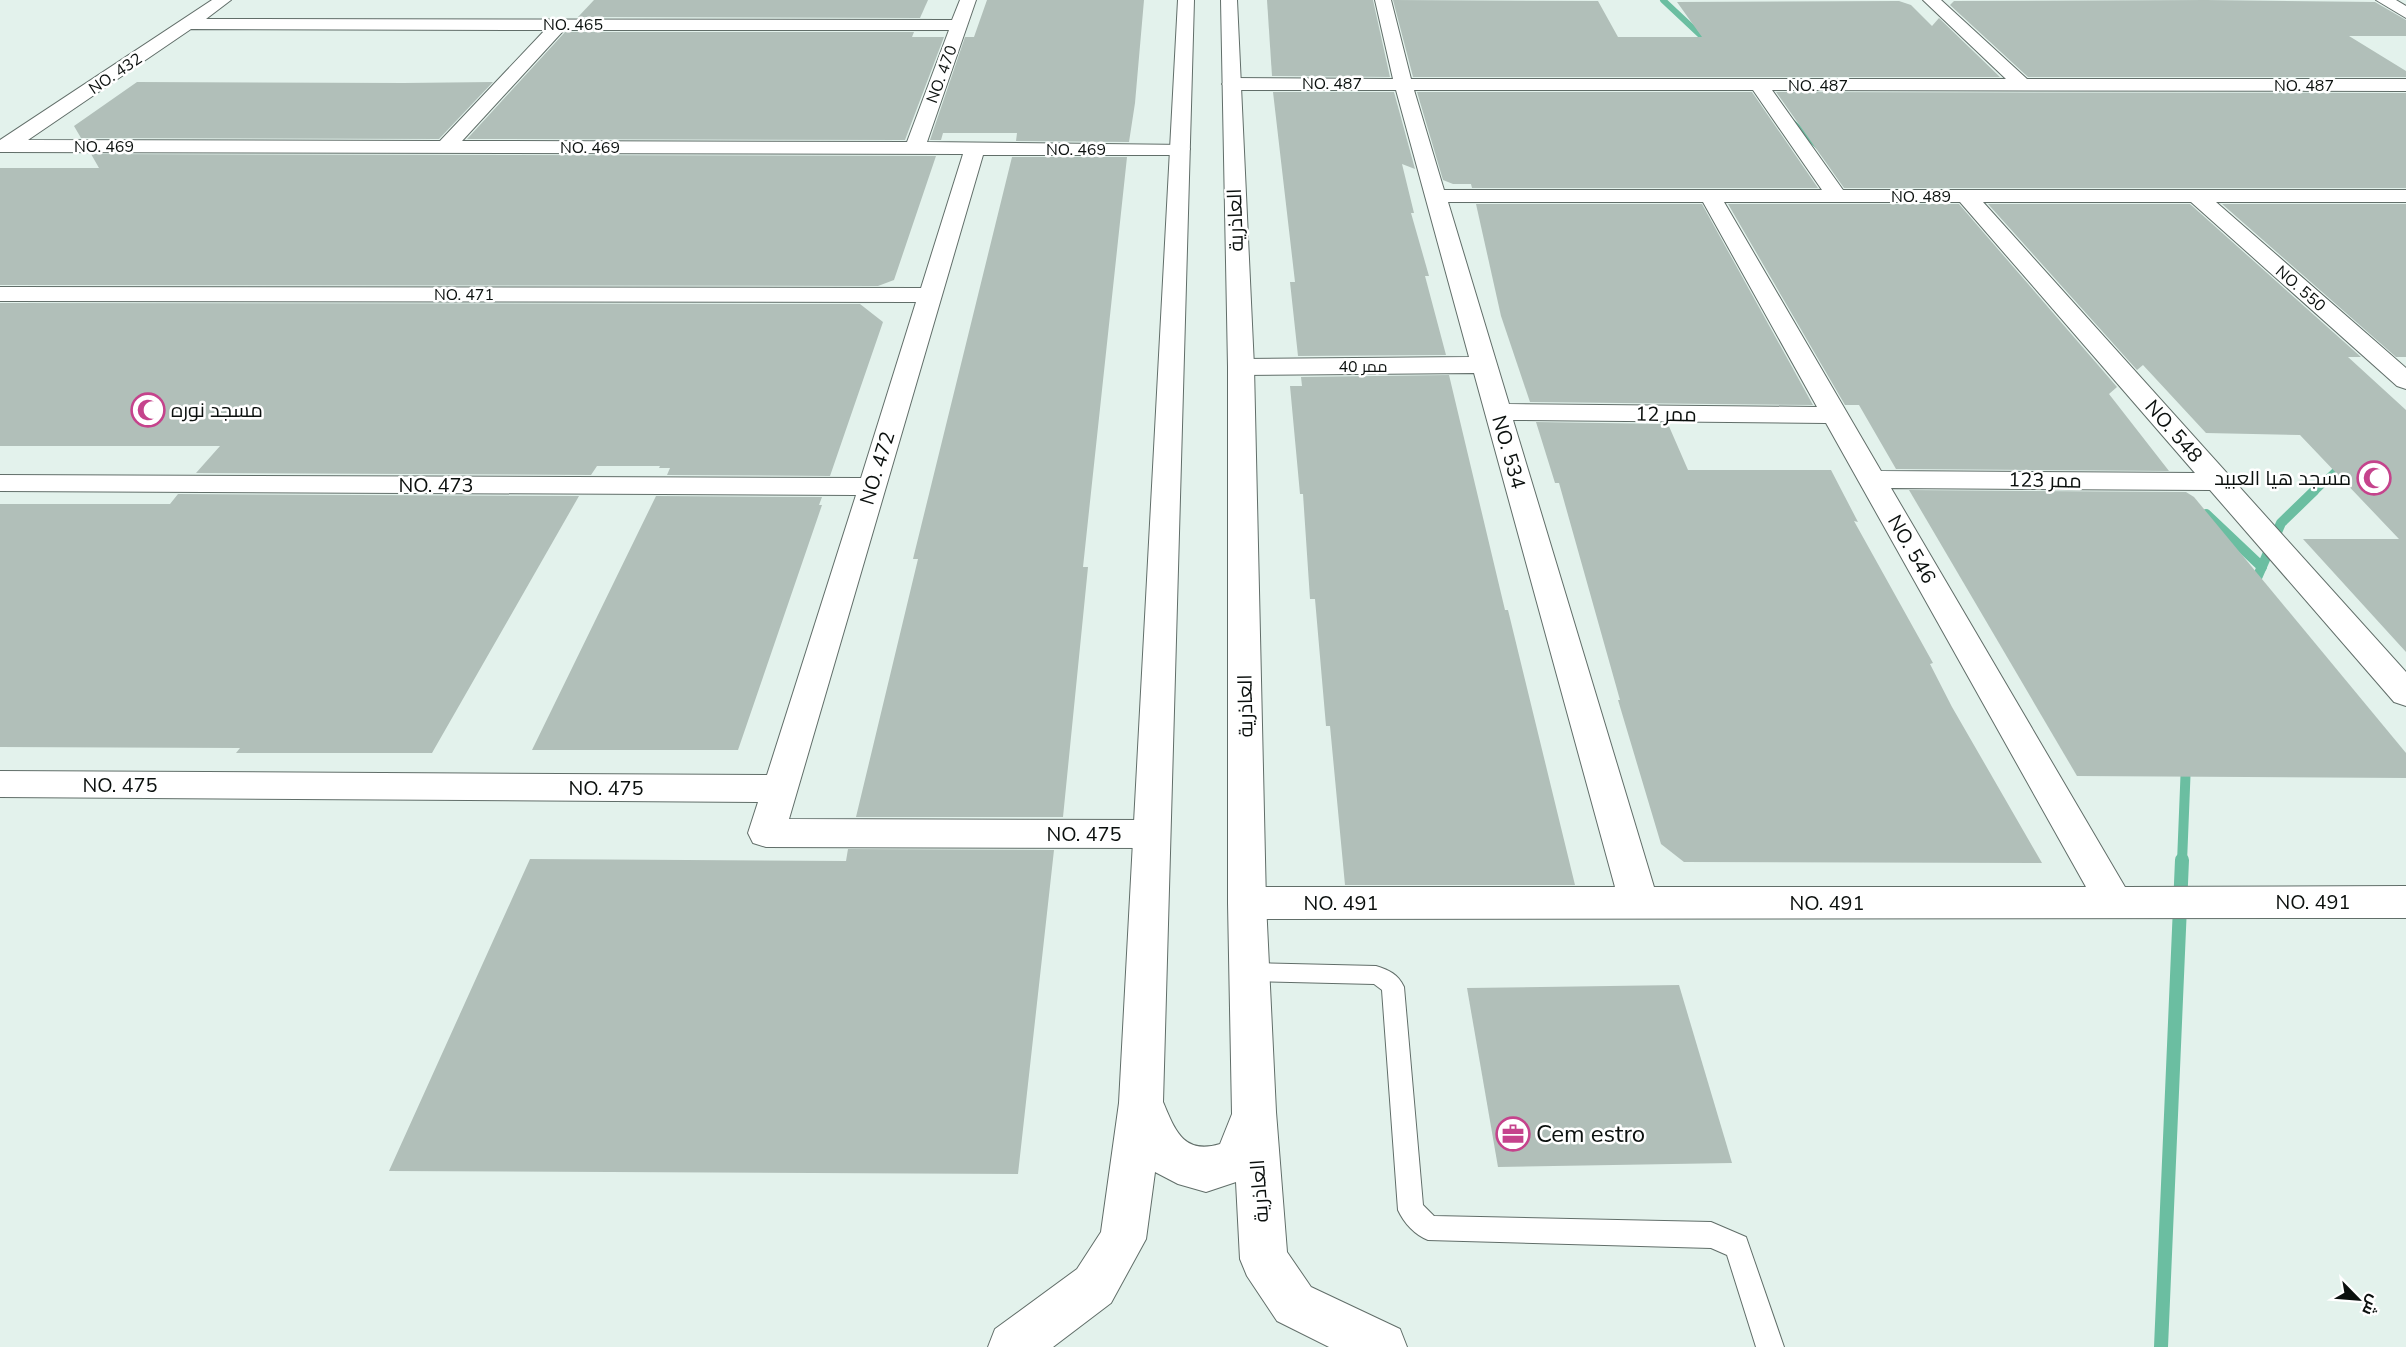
<svg xmlns="http://www.w3.org/2000/svg" width="2406" height="1347" font-family="'Nunito Sans',Cairo,sans-serif">
	<rect width="100%" height="100%" fill="#e3f2ec"/>
	<g fill="none" stroke-linecap="round" stroke-linejoin="round">
		<g stroke="#6bbea1" stroke-width="6">
			<path d="M1663,0L1711,45"/>
			<path d="M1790,120L1818,146"/>
		</g>
		<path stroke="#6bbea1" stroke-width="8" d="M2313,493L2345,462"/>
		<g stroke="#6bbea1" stroke-width="10">
			<path d="M2206,514L2262,567"/>
			<path d="M2253,587L2281,523L2314,491"/>
			<path d="M2182,862L2186,763"/>
		</g>
		<path stroke="#6bbea1" stroke-width="14" d="M2161,1347L2182,860"/>
	</g>
	<g fill="#b1bfb9">
		<path d="M594,0H928L920,18L578,17Z"/>
		<path d="M987,0H1144L1135,103L1129,142L1016,141L1017,133H943L941,140H930L965,37H974Z"/>
		<path d="M1267,0H1373L1390,77L1272,76Z"/>
		<path d="M1393,0L1598,1L1618,37H1702L1677,2L1899,1L1911,5L1932,26L1939,18L2000,77H1413Z"/>
		<path d="M2206,0L2375,2L2406,20V36H2349L2406,71V77H2028L1950,5L1954,1Z"/>
		<path d="M565,32H914L912,37H944L905,140L467,139Z"/>
		<path d="M137,82L404,83L493,82L439,139L81,138L74,126Z"/>
		<path d="M1273,92H1394L1415,169L1402,164L1414,213H1411L1429,276H1425L1446,355L1298,356L1290,282H1295Z"/>
		<path d="M1417,92H1752L1818,188H1472L1471,184H1453L1443,180Z"/>
		<path d="M1776,92L2406,93V188H1844Z"/>
		<path d="M91,154L936,156L894,280L878,286L0,285V168H99Z"/>
		<path d="M1012,157H1127L1083,567H1088L1063,817H856L918,559H913Z"/>
		<path d="M1476,204H1702L1813,405L1530,402L1501,316Z"/>
		<path d="M1728,204H1959L2117,387L2109,394L2169,471L1896,469L1859,405H1845Z"/>
		<path d="M1988,204H2190L2361,357H2348L2406,410V652L2303,539H2399L2300,435L2206,433L2143,365L2137,370Z"/>
		<path d="M2222,204H2406V357H2396Z"/>
		<path d="M0,303L860,304L883,322L830,476L667,475L670,468H659L660,466H597L591,475L196,473L220,446H0Z"/>
		<path d="M1449,375L1505,610H1508L1575,885H1345L1330,726H1326L1315,599H1310L1303,494H1300L1290,386H1302L1301,377Z"/>
		<path d="M1536,422L1668,424L1688,470H1831L1858,522L1854,521L1933,663L1930,664L1952,707L2042,863L1684,862L1661,844L1618,700H1620L1559,483H1555Z"/>
		<path d="M1909,490L2186,492L2194,497L2406,753V778L2077,776Z"/>
		<path d="M178,494L579,496L432,753H236L240,748L0,747V504H170Z"/>
		<path d="M656,496L822,497L819,505H822L738,750H532Z"/>
		<path d="M848,849L1054,850L1018,1174L389,1171L530,859L846,861Z"/>
		<path d="M1679,985L1732,1163L1498,1167L1467,988Z"/>
	</g>
	<g fill="none" stroke-linecap="round" stroke-linejoin="round">
		<defs>
			<path id="service" d="M1251,963L1376,966C1389,970 1398,974 1404,987L1423,1205L1434,1216L1711,1222L1746,1237L1784,1347H1756L1727,1255L1711,1248L1428,1240C1415,1235 1404,1223 1398,1210L1382,990L1374,984L1251,981L1243,979L1240,972L1243,965Z"/>
			<g id="minor">
				<path d="M212,0H231L206,19L952,20L960,0H976L927,142L1187,145L1190,149L1187,153L1180,155H983L789,819L1151,820L1164,824L1169,834L1164,844L1151,848L766,847L753,843L748,833L758,802L0,797V771L767,775L856,495L0,491V475L861,478L916,302L0,301V287L921,288L963,154L0,152V140ZM191,29L545,30L440,141L28,140ZM564,30H949L907,142L462,141Z"/>
				<path d="M1375,0H1391L1411,79H2006L1923,0H1941L2027,79H2406V91L1772,90L1843,190H2406V202H2216L2406,368V389L2397,386L2191,202H1983L2406,672V706L2394,702L2210,490L1891,488L2125,887L2406,886V918L1247,919L1233,914L1228,903L1233,892L1247,887H1615L1474,373L1241,375L1232,372L1228,367L1232,362L1241,359L1469,357L1396,90H1231L1222,84L1231,78L1393,79ZM1414,90H1753L1822,190H1444ZM1448,202H1703L1817,407L1509,404ZM1724,202H1960L2195,473L1881,471ZM1513,420L1826,423L2086,887H1654Z"/>
				<path d="M2376,0H2396L2406,6V18Z"/>
			</g>
			<path id="tertiary" d="M1178,0H1194L1163,1102C1175,1130 1183,1155 1220,1144L1232,1114L1228,903V367L1221,0H1237L1254,367L1266,903L1276,1112L1287,1252L1311,1287L1400,1329L1407,1347H1329L1277,1321L1247,1276L1240,1259L1236,1182L1206,1192L1178,1184L1155,1172L1146,1239L1111,1303L1053,1347H988L995,1329L1077,1269L1101,1232L1119,1103Z"/>
		</defs>
		<use href="#service" stroke="#616e69" stroke-width="2"/>
		<use href="#minor" stroke="#616e69" stroke-width="2"/>
		<use href="#tertiary" stroke="#616e69" stroke-width="2"/>
		<use href="#service" fill="#fff" fill-rule="evenodd"/>
		<use href="#minor" fill="#fff" fill-rule="evenodd"/>
		<use href="#tertiary" fill="#fff" fill-rule="evenodd"/>
	</g>
	<defs>
		<symbol id="mosque-ring" viewBox="-11 -11 22 22"><circle r="9.5" fill="#fff" stroke="#c5438c" stroke-width="1.5"/><path d="M3.5-4.9A6 6 0 1 0 3.5 4.9A5 5 0 1 1 3.5-4.9Z" fill="#c5438c"/></symbol>
		<symbol id="office-ring" viewBox="-11 -11 22 22"><circle r="9.5" fill="#fff" stroke="#c5438c" stroke-width="1.5"/><path d="M-6-3h4V-5.5h4V-3h4V5H-6ZM-1-4.5V-3h2v-1.5ZM-6 0V1H6V0Z" fill="#c5438c"/></symbol>
	</defs>
	<g fill-rule="evenodd">
		<use href="#mosque-ring" x="129" y="391" width="38" height="38"/>
		<use href="#mosque-ring" x="2355" y="459" width="38" height="38"/>
		<use href="#office-ring" x="1494" y="1115" width="38" height="38"/>
	</g>
	<g text-anchor="middle" stroke-width="5" stroke-linejoin="round" paint-order="stroke">
		<g font-size="16" fill="#0b100e" stroke="#fff">
			<text x="573" y="30">NO. 465</text>
			<text transform="translate(115 73) rotate(-34)" y="6">NO. 432</text>
			<text transform="translate(941 74) rotate(-70)" y="6">NO. 470</text>
			<text x="1332" y="89">NO. 487</text>
			<text x="1818" y="91">NO. 487</text>
			<text x="2304" y="91">NO. 487</text>
			<text x="104" y="152">NO. 469</text>
			<text x="590" y="153">NO. 469</text>
			<text x="1076" y="155">NO. 469</text>
			<text x="1921" y="202">NO. 489</text>
			<text transform="translate(2301 288) rotate(41)" y="6">NO. 550</text>
			<text x="464" y="300">NO. 471</text>
			<text x="1363" y="372">ممر 40</text>
		</g>
		<g font-size="20" fill="#0b100e" stroke="#fff">
			<text transform="translate(1235 220) rotate(-92)" y="7">العاذرية</text>
			<text transform="translate(1666 414) rotate(1)" y="7">ممر 12</text>
			<text transform="translate(2174 431) rotate(49)" y="7">NO. 548</text>
			<text transform="translate(1509 452) rotate(74)" y="7">NO. 534</text>
			<text transform="translate(877 468) rotate(-73)" y="7">NO. 472</text>
			<text transform="translate(2045 480) rotate(1)" y="7">ممر 123</text>
			<text x="436" y="492">NO. 473</text>
			<text transform="translate(1912 549) rotate(60)" y="7">NO. 546</text>
			<text transform="translate(1245 706) rotate(-91)" y="7">العاذرية</text>
			<text x="120" y="792">NO. 475</text>
			<text x="606" y="795">NO. 475</text>
			<text x="1084" y="841">NO. 475</text>
			<text x="2313" y="909">NO. 491</text>
			<text x="1341" y="910">NO. 491</text>
			<text x="1827" y="910">NO. 491</text>
			<text transform="translate(1259 1191) rotate(-94)" y="7">العاذرية</text>
		</g>
		<g font-size="20" fill="#0b100e" stroke="#fff" text-anchor="start">
			<text x="171" y="417">مسجد نوره</text>
			<text x="2351" y="485" text-anchor="end">مسجد هيا العبيد</text>
		</g>
		<g font-size="24" fill="#0b100e" stroke="#fff" text-anchor="start">
			<text x="1536" y="1142">Cem estro</text>
		</g>
	</g>
	<g transform="translate(2358 1299) rotate(115)" stroke="#ffffff" stroke-width="4.5" paint-order="stroke">
	<path d="M0-4.5L10 22L0 15L-10 22Z" fill="#0b100e"/>
	<text y="-9" font-size="16" font-weight="bold" text-anchor="middle" fill="#0b100e">ش</text>
	</g>
</svg>
